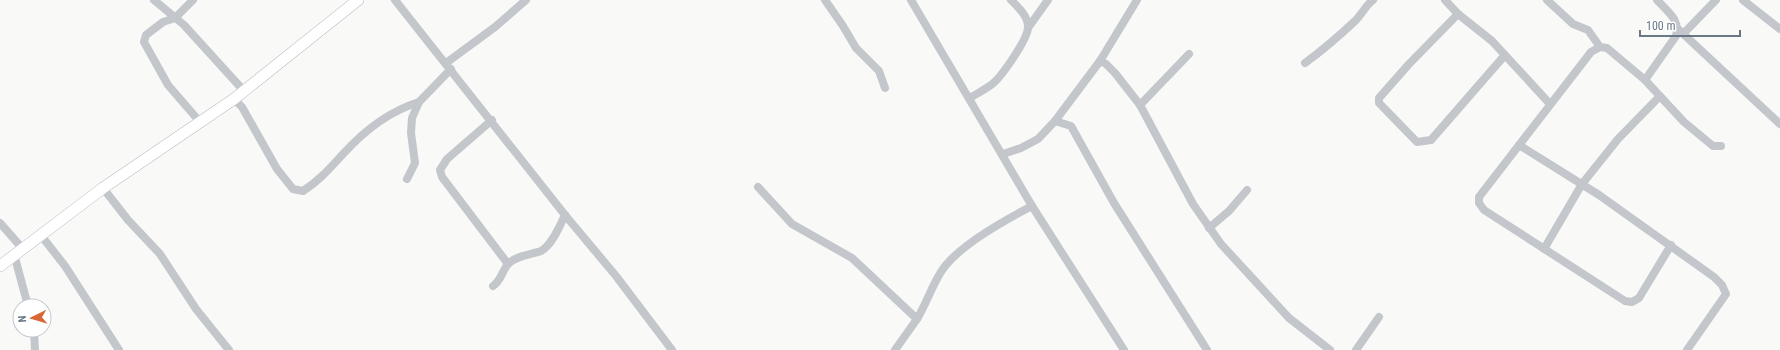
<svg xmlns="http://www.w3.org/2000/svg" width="1780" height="350" font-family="'Roboto Condensed',sans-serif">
	<rect width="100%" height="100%" fill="#f9f9f7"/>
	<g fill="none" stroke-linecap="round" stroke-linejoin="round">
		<defs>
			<path id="major" d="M0,266L103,188L234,99L358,0"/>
		</defs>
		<use href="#major" stroke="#b8bcc0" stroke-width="12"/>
		<g stroke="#c3c6ca" stroke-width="8">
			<path d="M154,0L184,25L244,91"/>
			<path d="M193,0L175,18L163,22L146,35L144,42L168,85L200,122"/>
			<path d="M395,0L565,215L616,276L672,350"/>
			<path d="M825,0L843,26L856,48L879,71L885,88"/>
			<path d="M911,0L1032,206L1124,350"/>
			<path d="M1445,0L1458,14L1492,41L1550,104"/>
			<path d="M1547,0L1573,24L1588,30L1600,47"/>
			<path d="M1743,0L1780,29"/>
			<path d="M1458,14L1409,64L1379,98V103L1417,142L1431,140L1505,55"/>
			<path d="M1028,28L1048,0"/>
			<path d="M1678,29L1780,124"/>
			<path d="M1683,34L1716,0"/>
			<path d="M1100,61L1106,64L1115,73L1140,105L1193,204L1221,244L1289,318L1330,350"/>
			<path d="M446,63L495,27L526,0"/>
			<path d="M1305,63C1323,50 1339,36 1355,21C1362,14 1366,5 1373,0"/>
			<path d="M1645,80L1676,36C1681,20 1667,11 1657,0"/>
			<path d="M970,98C976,94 984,90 991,85C1001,78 1027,40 1028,28C1029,17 1018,7 1011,0"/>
			<path d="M234,99L242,107L277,169L293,189L303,191C319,181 330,168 343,154C363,132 390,111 419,102"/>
			<path d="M1140,105L1189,54"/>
			<path d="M492,120L447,159L440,170L442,177L508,264"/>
			<path d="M1055,121L1071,126L1114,203L1207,350"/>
			<path d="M1519,145L1599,195L1714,277L1722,285L1726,294L1687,350"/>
			<path d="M1003,154L1021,148L1038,139L1055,121L1100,61L1137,0"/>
			<path d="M407,179L415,163L411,133L412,118L419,102L451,69"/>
			<path d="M758,187L792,224L852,258L917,319C927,303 935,277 946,265C964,243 1007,219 1032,206"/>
			<path d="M103,188L128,220L160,254L196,309L229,350"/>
			<path d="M0,223L22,248"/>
			<path d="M1209,228L1229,211L1247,190"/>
			<path d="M40,234L65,266L119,350"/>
			<path d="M1671,245L1639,298L1632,302L1625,301L1484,210L1479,203V197L1591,52L1600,47L1607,48L1645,80L1684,122L1713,146H1721"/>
			<path d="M1544,249L1582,184L1618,139L1660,96"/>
			<path d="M14,254L28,306"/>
			<path d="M493,286C502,280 502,270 509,263C518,255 530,255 541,251C552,245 560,226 565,215"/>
			<path d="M34,330L35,350"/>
			<path d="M895,350L917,319"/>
			<path d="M1356,350L1379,317"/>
		</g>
		<use href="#major" stroke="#fff" stroke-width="11"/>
	</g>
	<g transform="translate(32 318) rotate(265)"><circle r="19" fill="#ffffff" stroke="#c3c9cf"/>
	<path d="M0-3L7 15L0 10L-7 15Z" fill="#d86738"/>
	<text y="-6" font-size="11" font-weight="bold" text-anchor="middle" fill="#6a7886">N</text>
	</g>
	<path d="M1640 30v6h100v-6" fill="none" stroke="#6a7886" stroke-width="2"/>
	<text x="1646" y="30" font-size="12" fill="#6a7886" stroke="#ffffff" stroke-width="3" paint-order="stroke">100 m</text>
</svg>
